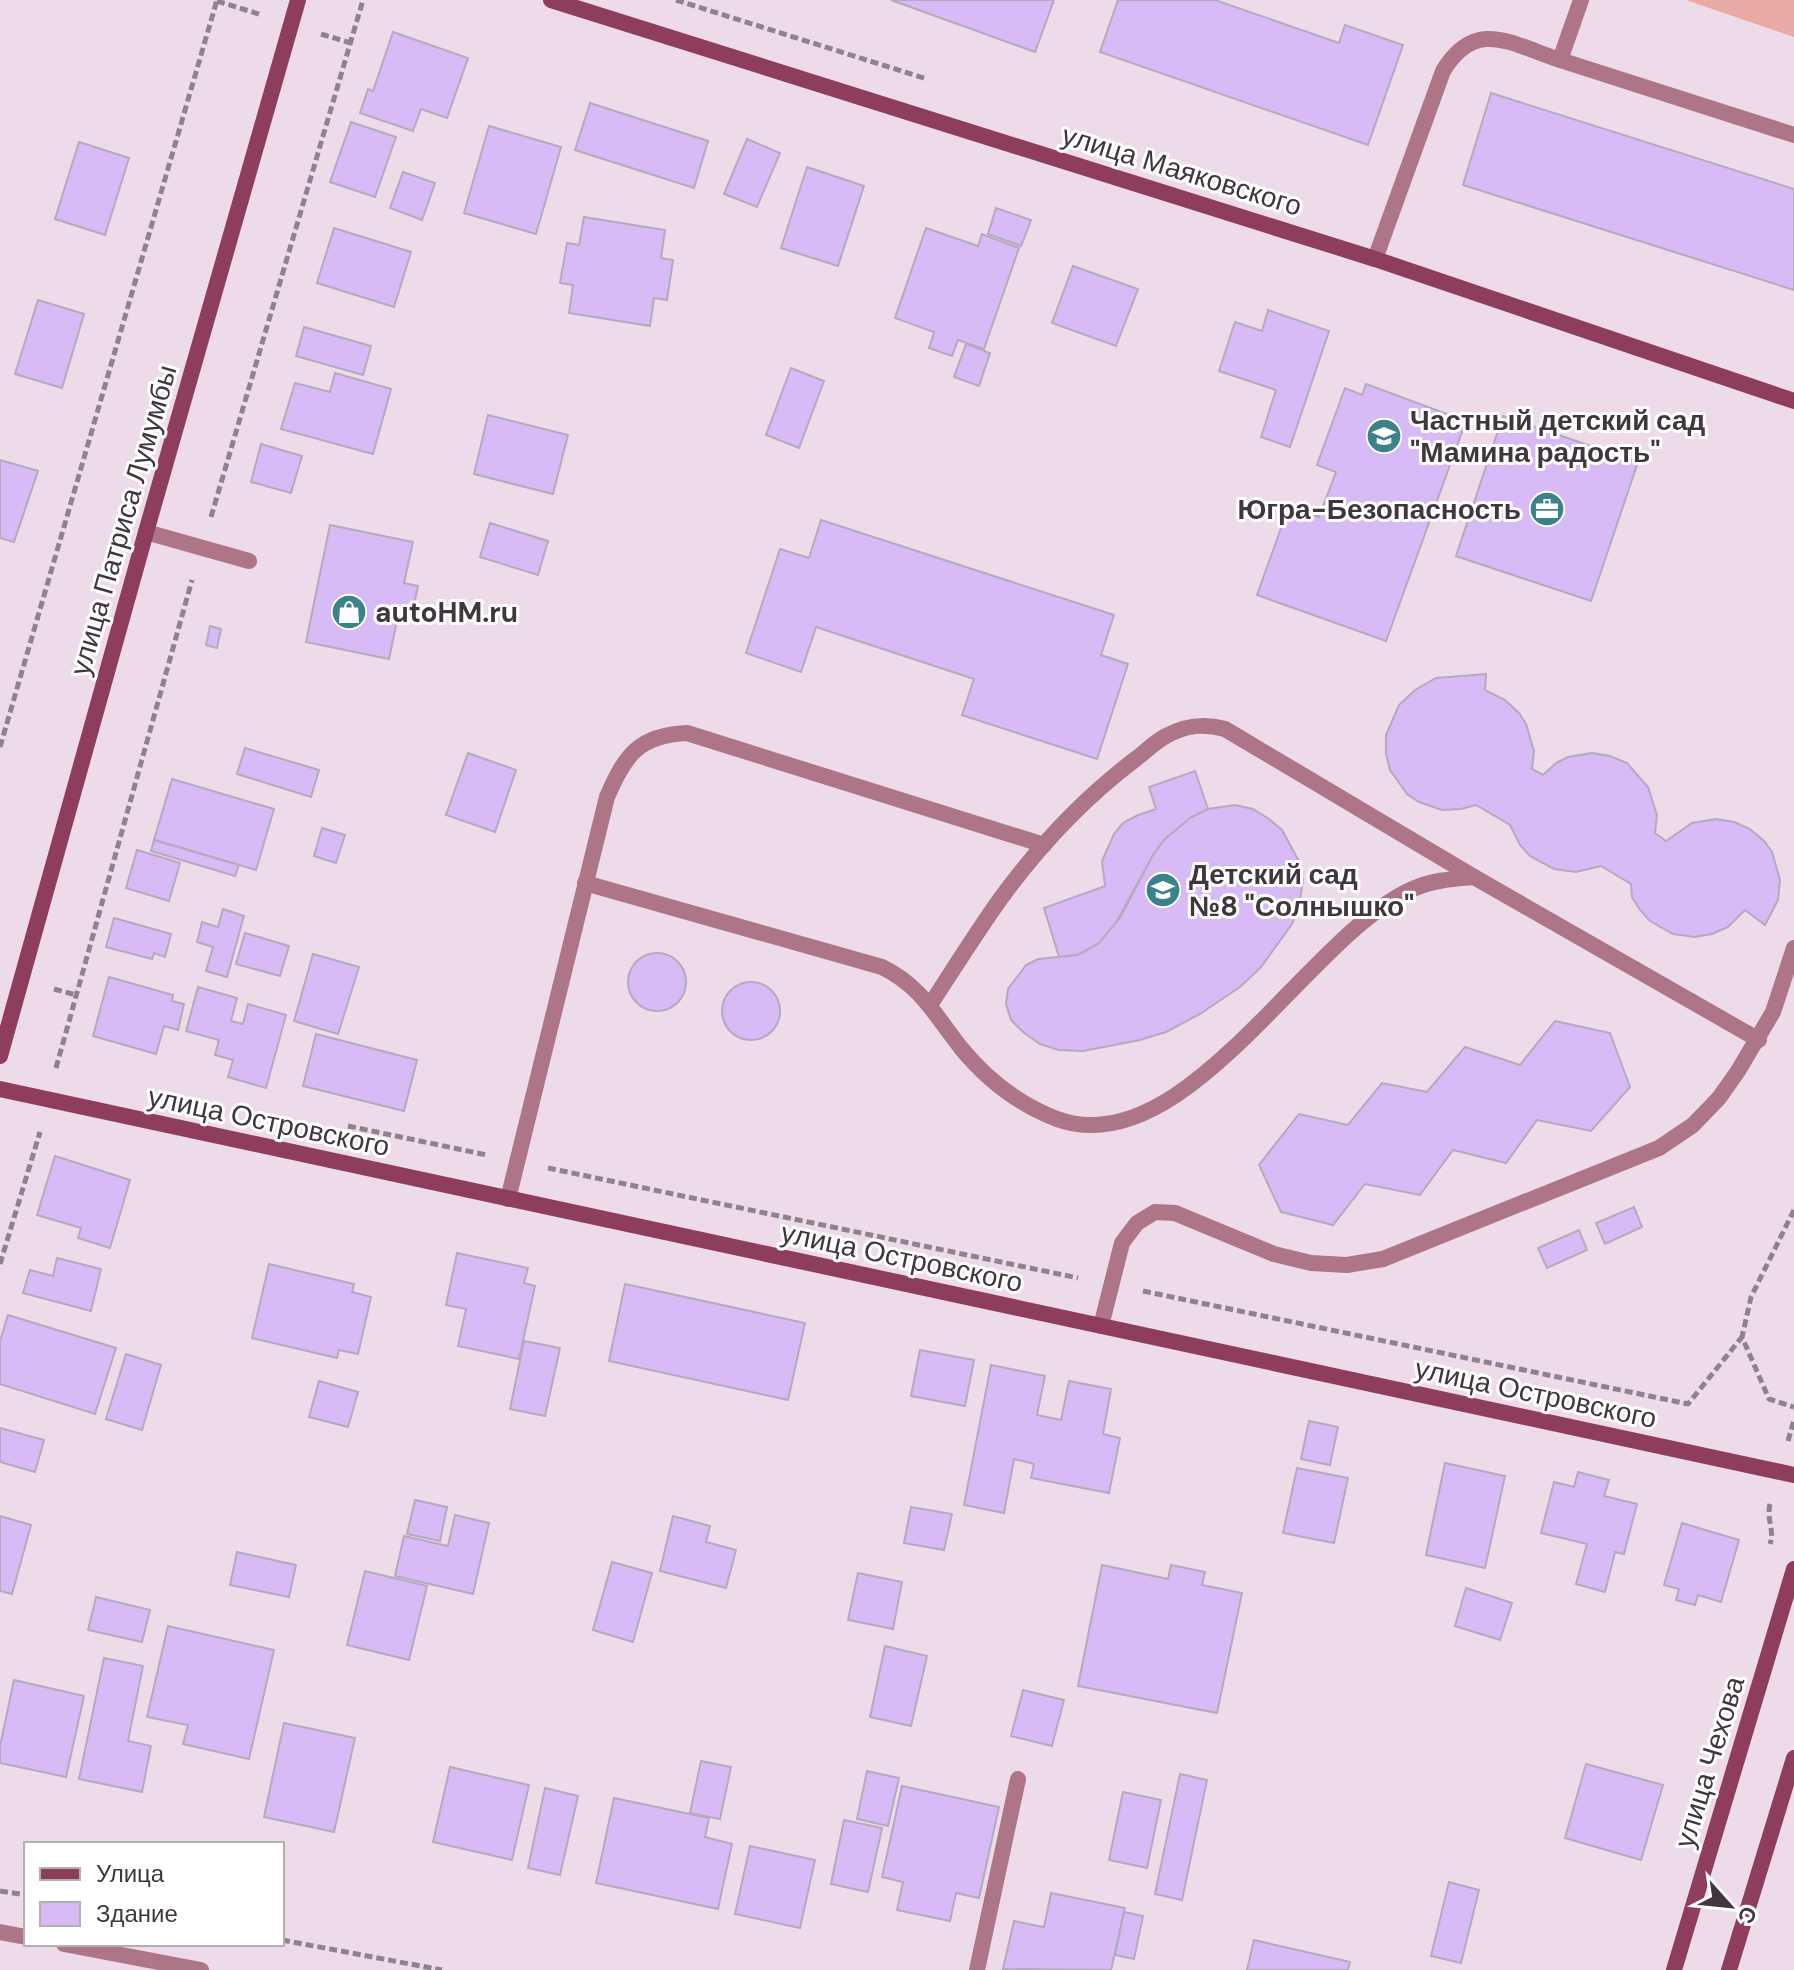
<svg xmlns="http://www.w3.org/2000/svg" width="1794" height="1970" font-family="'DM Sans',sans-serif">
	<rect width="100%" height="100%" fill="#eedbea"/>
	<path fill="#e9aaa4" d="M1686,0H1794V37Z"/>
	<g fill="#d8baf6" stroke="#b4aabe" stroke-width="2">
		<path d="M891,0H1054L1035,52Z"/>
		<path d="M1118,0H1215L1339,43L1345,25L1403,45L1368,145L1100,52Z"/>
		<path d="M393,32L468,58L447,118L421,109L413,131L360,113L368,89L373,91Z"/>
		<path d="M1491,93L1794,189V290L1463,185Z"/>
		<path d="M590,103L708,141L694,188L575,150Z"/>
		<path d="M351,122L396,137L375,197L330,182Z"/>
		<path d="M489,126L561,147L536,234L464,213Z"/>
		<path d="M747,139L780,153L757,207L724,194Z"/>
		<path d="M79,142L129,158L105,235L55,219Z"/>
		<path d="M807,167L864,186L838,266L781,248Z"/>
		<path d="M403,172L435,183L422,220L390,208Z"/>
		<path d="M996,208L1031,220L1021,246L988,234Z"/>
		<path d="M584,217L665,230L661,258L673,260L667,300L654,298L650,326L569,313L573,285L560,283L567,243L579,245Z"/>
		<path d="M334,228L411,252L394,307L317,283Z"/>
		<path d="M926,228L978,246L982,234L1019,248L984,349L958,340L952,356L929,348L934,332L895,318Z"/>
		<path d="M1073,266L1138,289L1116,346L1052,323Z"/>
		<path d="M38,300L84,314L62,388L15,374Z"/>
		<path d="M1268,310L1329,331L1290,447L1261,437L1276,390L1219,371L1235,322L1262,331Z"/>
		<path d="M304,327L371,346L363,375L296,356Z"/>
		<path d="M966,344L990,353L979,386L954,377Z"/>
		<path d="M791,368L824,381L799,448L766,435Z"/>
		<path d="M335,373L391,389L373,454L281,429L295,383L330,392Z"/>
		<path d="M1366,384L1466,421L1386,641L1257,595L1289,506L1319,517L1336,472L1317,465L1345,388L1362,395Z"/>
		<path d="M488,415L568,435L553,494L474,474Z"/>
		<path d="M1503,416L1638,462L1591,601L1456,556Z"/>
		<path d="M261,444L302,456L291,493L251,482Z"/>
		<path d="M0,460L38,471L14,542L0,538Z"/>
		<path d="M821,520L1114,615L1101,655L1128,664L1097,759L962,715L974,679L816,627L801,672L746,653L780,549L809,558Z"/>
		<path d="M490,523L548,541L538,575L480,557Z"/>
		<path d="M330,525L413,542L404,583L418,586L411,619L398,616L389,659L306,642Z"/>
		<path d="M210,626L221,629L217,648L206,645Z"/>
		<path d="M1486,674L1485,690L1505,700L1519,713L1526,724L1534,751L1532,769L1543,775L1556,763L1568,757L1592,753L1610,756L1627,763L1648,787L1657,815L1655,833L1666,841L1692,823L1716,819L1734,822L1750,829L1764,841L1772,852L1780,880L1778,900L1765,925L1745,910L1728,927L1712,934L1695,937L1673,934L1650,921L1640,910L1632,897L1631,884L1601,866L1576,872L1554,869L1530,856L1520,845L1510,825L1476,805L1461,809L1442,810L1419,802L1407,794L1390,770L1386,754V735L1399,705L1415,690L1436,678Z"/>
		<path d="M245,748L319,770L311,797L237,774Z"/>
		<path d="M468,753L516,770L495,832L446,815Z"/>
		<path d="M1195,771L1208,809L1190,818L1164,840L1153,855L1111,932L1098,944L1078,955L1059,957L1044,908L1105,886L1102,861L1114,834L1123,823L1138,815L1156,809L1149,787Z"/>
		<path d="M172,779L274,809L256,870L154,840Z"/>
		<path d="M1235,805L1253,809L1269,819L1282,830L1300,863L1303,881L1299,905L1292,924L1261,967L1240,987L1200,1014L1166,1032L1140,1040L1083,1051L1059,1050L1040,1044L1023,1032L1011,1020L1006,1004L1008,989L1026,965L1038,959L1078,955L1098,944L1120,918L1153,855L1164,840L1190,818L1208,809Z"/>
		<path d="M322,828L345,835L336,863L314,856Z"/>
		<path d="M154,840L239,865L235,876L151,851Z"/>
		<path d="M137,850L180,863L169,901L126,888Z"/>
		<path d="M223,909L244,916L227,977L206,971L213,947L197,942L202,922L218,927Z"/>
		<path d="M114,918L171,934L165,957L154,953L152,959L106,947Z"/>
		<path d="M245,933L289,946L280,976L236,964Z"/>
		<circle cx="657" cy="982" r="29"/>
		<path d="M313,954L359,967L338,1034L294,1021Z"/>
		<path d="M109,977L173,995L172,1001L184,1004L178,1030L164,1026L156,1054L93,1036Z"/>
		<circle cx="751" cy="1011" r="29"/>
		<path d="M198,987L237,998L231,1021L243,1024L248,1004L286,1015L266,1088L228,1077L233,1060L215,1055L219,1040L186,1031Z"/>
		<path d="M1555,1021L1610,1033L1630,1087L1591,1131L1537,1120L1506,1163L1453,1150L1420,1195L1365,1184L1333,1225L1281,1212L1259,1165L1299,1114L1348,1125L1382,1083L1427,1092L1465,1047L1520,1065Z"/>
		<path d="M316,1034L417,1060L404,1111L303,1086Z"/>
		<path d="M55,1156L130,1180L110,1248L78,1238L81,1228L37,1215Z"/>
		<path d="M1634,1207L1642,1227L1605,1244L1596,1223Z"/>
		<path d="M1579,1230L1587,1250L1547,1268L1538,1248Z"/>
		<path d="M457,1253L528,1268L524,1283L535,1286L519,1359L458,1346L466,1309L446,1305Z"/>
		<path d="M57,1258L101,1269L91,1311L23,1293L30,1270L53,1276Z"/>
		<path d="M269,1264L354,1284L352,1292L371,1297L358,1354L339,1350L337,1358L252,1338Z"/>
		<path d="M625,1284L805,1323L788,1400L609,1361Z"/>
		<path d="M8,1315L116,1348L95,1414L0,1384V1341Z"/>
		<path d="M524,1341L560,1348L545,1416L510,1409Z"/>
		<path d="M920,1350L974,1360L965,1406L911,1396Z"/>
		<path d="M126,1354L161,1365L142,1430L106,1419Z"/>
		<path d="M991,1365L1045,1376L1037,1415L1061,1420L1069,1381L1111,1389L1103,1434L1120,1438L1109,1493L1031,1478L1034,1464L1014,1459L1004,1513L964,1505Z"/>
		<path d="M319,1381L358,1392L348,1427L309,1417Z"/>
		<path d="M1309,1421L1338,1427L1330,1465L1301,1459Z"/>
		<path d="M0,1428L44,1440L35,1472L0,1462Z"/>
		<path d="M1445,1463L1505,1476L1485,1568L1426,1555Z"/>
		<path d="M1297,1468L1348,1478L1334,1543L1283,1533Z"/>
		<path d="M1578,1472L1609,1480L1604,1496L1637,1504L1624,1554L1615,1552L1605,1592L1576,1584L1587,1544L1541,1533L1554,1482L1574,1487Z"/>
		<path d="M415,1500L447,1507L440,1541L407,1534Z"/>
		<path d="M911,1507L952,1514L944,1550L904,1543Z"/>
		<path d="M455,1515L489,1523L473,1594L395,1576L404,1536L448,1546Z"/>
		<path d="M0,1516L31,1525L12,1594L0,1591Z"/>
		<path d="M673,1516L710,1526L706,1542L736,1550L726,1588L660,1571Z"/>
		<path d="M1682,1523L1739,1540L1721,1602L1698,1595L1695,1605L1676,1600L1679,1589L1664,1585Z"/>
		<path d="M237,1552L296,1565L289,1597L230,1585Z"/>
		<path d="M612,1562L652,1573L633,1642L593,1630Z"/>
		<path d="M1102,1565L1168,1579L1171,1565L1205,1572L1202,1585L1242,1593L1217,1713L1078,1686Z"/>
		<path d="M365,1571L427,1586L409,1660L347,1645Z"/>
		<path d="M858,1573L902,1582L893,1629L848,1620Z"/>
		<path d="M1466,1588L1512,1603L1500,1640L1455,1626Z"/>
		<path d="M96,1597L150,1610L142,1642L88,1630Z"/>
		<path d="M168,1626L274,1650L249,1759L183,1744L188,1725L147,1717Z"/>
		<path d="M885,1646L927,1656L911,1726L870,1717Z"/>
		<path d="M104,1658L143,1666L128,1741L151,1746L142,1792L79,1779Z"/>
		<path d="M14,1680L84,1696L66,1777L0,1763V1746Z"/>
		<path d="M1023,1690L1064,1700L1052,1746L1011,1736Z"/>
		<path d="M284,1723L355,1738L334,1832L264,1817Z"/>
		<path d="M701,1761L731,1767L720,1819L690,1813Z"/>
		<path d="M1586,1764L1663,1785L1641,1860L1565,1838Z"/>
		<path d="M450,1767L529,1785L512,1860L433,1842Z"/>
		<path d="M867,1771L899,1778L888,1826L857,1819Z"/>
		<path d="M1180,1774L1207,1780L1182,1900L1155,1894Z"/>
		<path d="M902,1786L999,1807L979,1898L956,1893L950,1921L897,1910L903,1882L882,1877Z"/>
		<path d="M545,1788L578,1796L560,1875L528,1868Z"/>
		<path d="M1123,1792L1161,1800L1147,1868L1109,1860Z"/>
		<path d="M614,1798L709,1818L705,1837L732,1844L718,1909L596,1883Z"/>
		<path d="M844,1820L882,1828L868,1892L831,1884Z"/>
		<path d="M750,1846L815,1860L800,1928L735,1914Z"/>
		<path d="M1449,1882L1479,1890L1461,1963L1431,1956Z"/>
		<path d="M1051,1893L1125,1908L1111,1970L1003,1969L1014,1921L1044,1927Z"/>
		<path d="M1124,1912L1143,1916L1134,1959L1115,1955Z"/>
		<path d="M1254,1940L1350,1962L1348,1970H1247Z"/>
	</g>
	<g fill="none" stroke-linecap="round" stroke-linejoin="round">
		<g stroke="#8f828c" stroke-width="5" stroke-dasharray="8 4" stroke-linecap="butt">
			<path d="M676,0L927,79"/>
			<path d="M217,1L262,15"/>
			<path d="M321,34L351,43"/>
			<path d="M211,517L363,0"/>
			<path d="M0,747L217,0"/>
			<path d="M54,989L76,995"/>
			<path d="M56,1068L192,580"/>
			<path d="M348,1126L487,1155"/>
			<path d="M548,1168L1078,1278"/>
			<path d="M1794,1210L1751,1297L1742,1337L1769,1399L1794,1407"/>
			<path d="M0,1264L40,1132"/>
			<path d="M1143,1291L1688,1404L1742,1337"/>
			<path d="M1788,1441L1794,1420"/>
			<path d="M1770,1504C1766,1519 1775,1530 1770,1544"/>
			<path d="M0,1891L26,1895"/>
			<path d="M282,1940L442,1970"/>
		</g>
		<g stroke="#ae7487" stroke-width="16">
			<path d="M1560,60L1794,135"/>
			<path d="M1375,259L1443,71C1476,17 1511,44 1560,60L1581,0"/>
			<path d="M146,532L249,561"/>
			<path d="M585,883L882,967C921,986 935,1015 961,1048C988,1081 1018,1104 1057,1119C1186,1166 1309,932 1415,888C1434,880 1453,879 1474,877L1759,1040"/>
			<path d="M930,1005C953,970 976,933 1001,898C1039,846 1085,797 1137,758C1146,751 1156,741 1166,736C1186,725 1204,723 1225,729L1474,877"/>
			<path d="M508,1199L607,797C625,755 639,735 687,733L1044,845"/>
			<path d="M1101,1326L1122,1243L1137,1223L1155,1212L1175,1213L1274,1254L1311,1263L1347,1265L1383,1259L1659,1148L1693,1125L1719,1098L1738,1071L1773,1012L1794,948"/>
			<path d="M977,1970L1018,1779"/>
		</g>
		<g stroke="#ae7487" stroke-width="16">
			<path d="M0,1932L26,1937"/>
			<path d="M64,1944L201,1970"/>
		</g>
		<g stroke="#8f3d5c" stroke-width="16">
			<path d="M551,0L1375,259L1794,401"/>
			<path d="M0,1056L146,532L298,0"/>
			<path d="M0,1089L1794,1475"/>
			<path d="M1674,1970L1794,1569"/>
			<path d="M1729,1970L1794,1758"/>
		</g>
	</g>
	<defs>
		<symbol id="school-disc" viewBox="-11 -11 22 22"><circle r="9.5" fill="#3b838a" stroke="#fff"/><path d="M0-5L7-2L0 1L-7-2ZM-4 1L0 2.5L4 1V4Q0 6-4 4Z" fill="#fff"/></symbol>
		<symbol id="office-disc" viewBox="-11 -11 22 22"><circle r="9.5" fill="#3b838a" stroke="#fff"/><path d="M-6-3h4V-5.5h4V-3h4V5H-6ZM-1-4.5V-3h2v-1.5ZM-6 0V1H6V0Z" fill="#fff"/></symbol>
		<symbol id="shop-disc" viewBox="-11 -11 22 22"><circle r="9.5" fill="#3b838a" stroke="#fff"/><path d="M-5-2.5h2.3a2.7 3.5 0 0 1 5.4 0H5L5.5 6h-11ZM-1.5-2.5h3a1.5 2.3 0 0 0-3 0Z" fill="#fff"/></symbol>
	</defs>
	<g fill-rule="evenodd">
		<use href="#school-disc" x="1364" y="416" width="40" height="40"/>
		<use href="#office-disc" x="1527" y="489" width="40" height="40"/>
		<use href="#shop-disc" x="329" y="592" width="40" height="40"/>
		<use href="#school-disc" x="1143" y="870" width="40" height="40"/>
	</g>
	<g text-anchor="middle" stroke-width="6" stroke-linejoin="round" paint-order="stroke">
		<g font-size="28" fill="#3f373d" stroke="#fff">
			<text transform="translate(1182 170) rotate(17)" y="10">улица Маяковского</text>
			<text transform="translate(123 520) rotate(-74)" y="10">улица Патриса Лумумбы</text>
			<text transform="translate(269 1121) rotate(12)" y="10">улица Островского</text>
			<text transform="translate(902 1257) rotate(12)" y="10">улица Островского</text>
			<text transform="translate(1536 1393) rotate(12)" y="10">улица Островского</text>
			<text transform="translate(1709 1762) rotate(-73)" y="10">улица Чехова</text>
		</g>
		<g font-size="28" font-weight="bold" fill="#3f373d" stroke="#fff" text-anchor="start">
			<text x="1410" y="430">Частный детский сад<tspan x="1410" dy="32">"Мамина радость"</tspan></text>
			<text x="1521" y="519" text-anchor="end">Югра-Безопасность</text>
			<text x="375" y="622">autoHM.ru</text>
			<text x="1189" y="884">Детский сад<tspan x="1189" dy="32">№8 "Солнышко"</tspan></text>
		</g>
	</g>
	<rect x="24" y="1842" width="260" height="104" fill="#ffffff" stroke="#b2afb1" stroke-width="2"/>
	<rect x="40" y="1868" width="40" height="12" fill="#8f3d5c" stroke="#b2afb1" stroke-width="2"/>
	<text x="96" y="1882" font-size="24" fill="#3f373d">Улица</text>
	<rect x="40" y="1902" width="40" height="24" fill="#d8baf6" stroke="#b2afb1" stroke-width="2"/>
	<text x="96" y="1922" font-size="24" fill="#3f373d">Здание</text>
	<g transform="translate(1730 1906) rotate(117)" stroke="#ffffff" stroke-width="6" paint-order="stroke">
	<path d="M0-6L14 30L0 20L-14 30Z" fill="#3f373d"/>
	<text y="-12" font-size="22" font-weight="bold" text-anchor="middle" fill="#3f373d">С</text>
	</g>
</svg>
